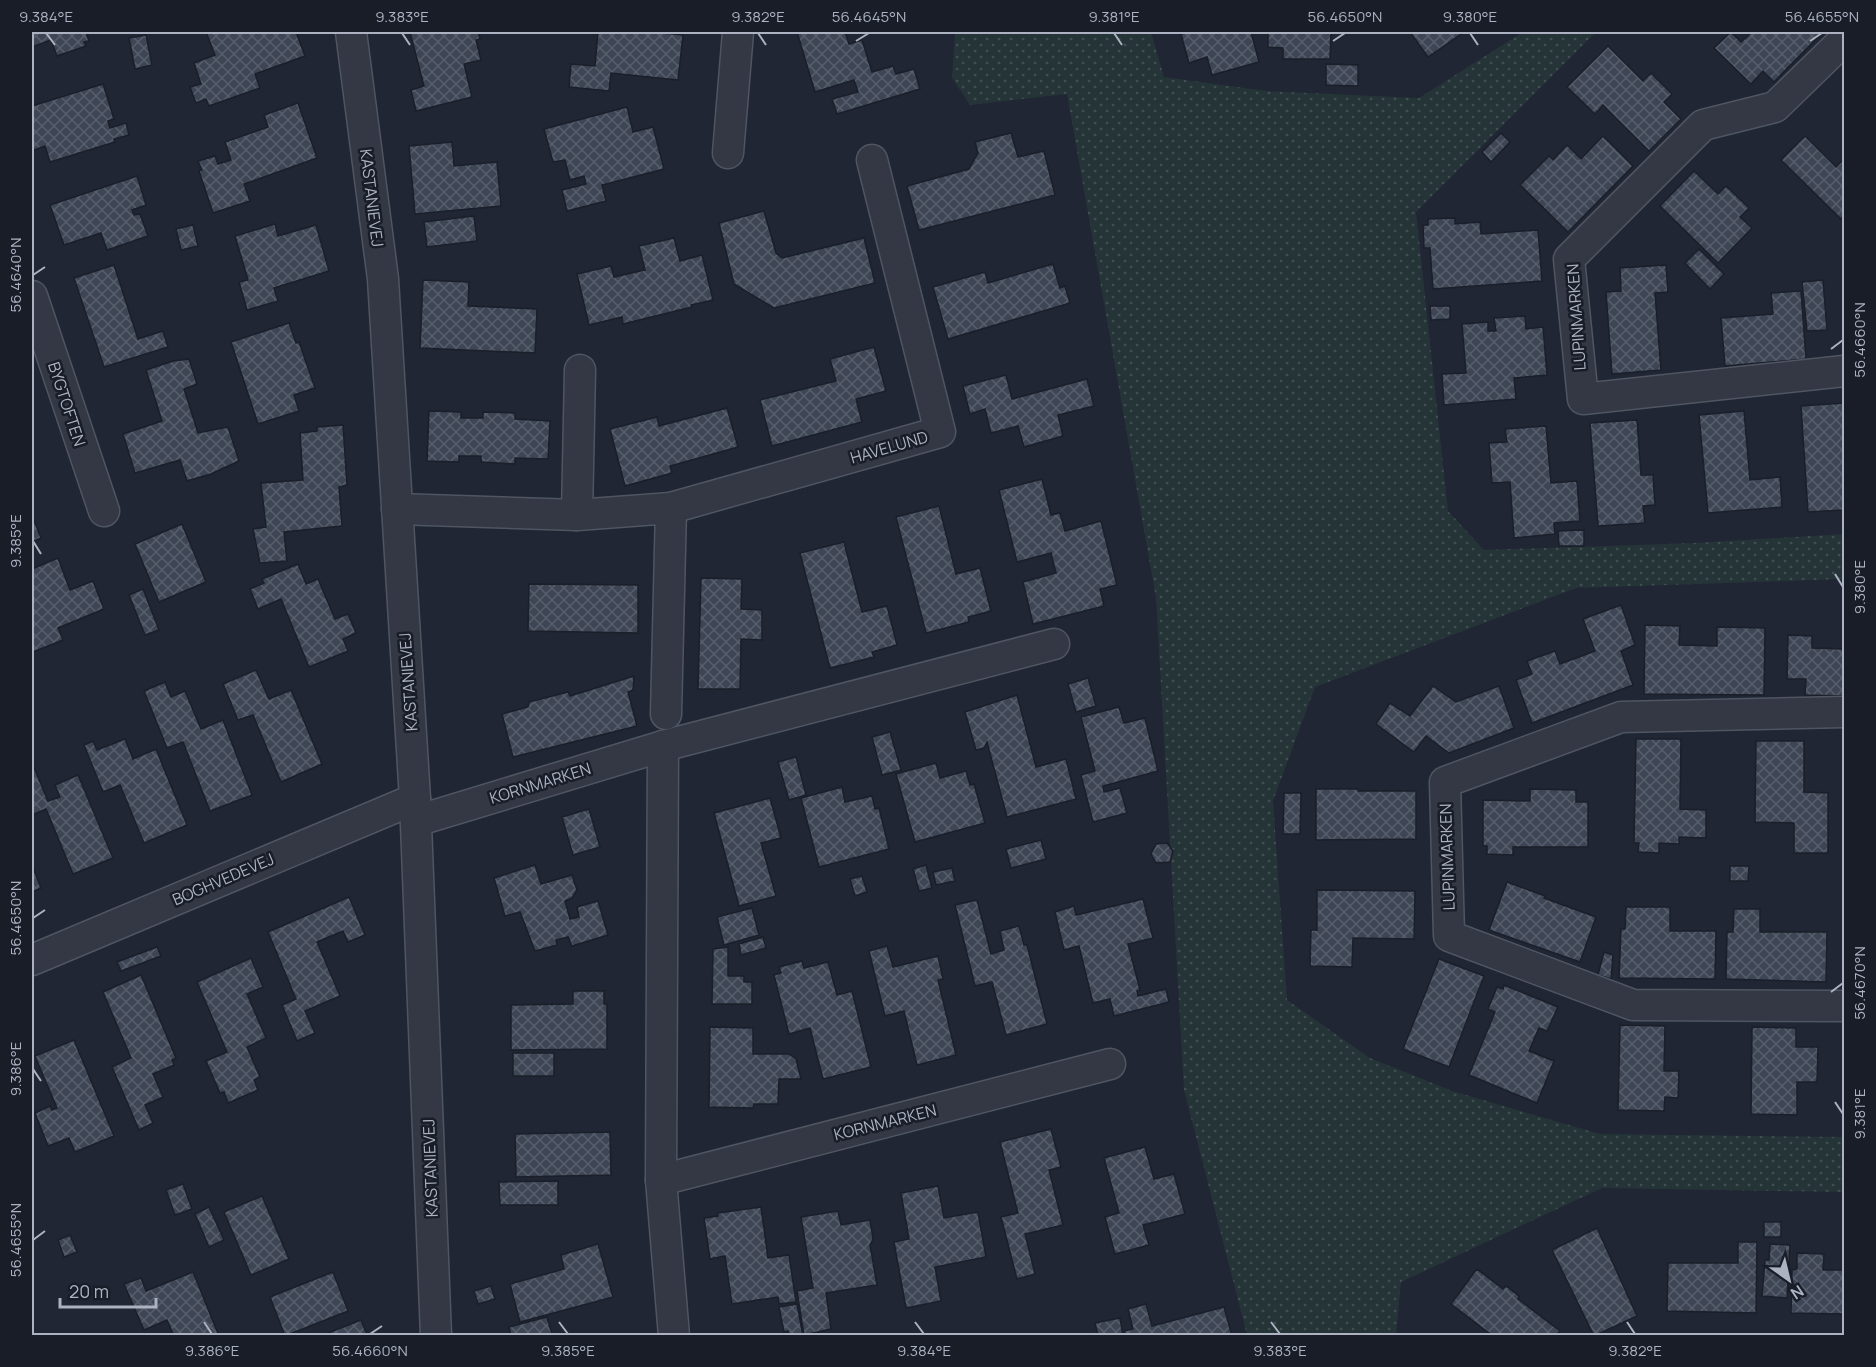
<svg xmlns="http://www.w3.org/2000/svg" width="1876" height="1367" font-family="Manrope,sans-serif">
	<defs>
		<pattern id="park-dots" width="8" height="8" patternUnits="userSpaceOnUse" patternTransform="scale(1.5)"><rect width="8" height="8" fill="#243437"/><path d="M2 2h.1M6 6h.1" fill="none" stroke="#414f52" stroke-width="1.8" stroke-linecap="round"/></pattern>
		<pattern id="building-cross-hatch" width="8" height="8" patternUnits="userSpaceOnUse" patternTransform="scale(1.5)"><rect width="8" height="8" fill="#3e4656"/><path d="M0 0l8 8M0 8l8-8" fill="none" stroke="#575e6c"/></pattern>
	</defs>
	<rect width="100%" height="100%" fill="#202633"/>
	<path fill="url(#park-dots)" d="M955,32H1151L1164,77L1266,91L1419,98L1523,32H1596L1416,212L1448,511L1484,550L1695,543L1844,534V579L1576,588L1315,687L1273,801L1287,1000L1370,1058L1452,1091L1600,1134L1844,1137V1192L1602,1188L1401,1282L1396,1335H1247L1184,1090L1156,598L1067,94L970,105L952,78Z"/>
	<g fill="url(#building-cross-hatch)" stroke="#1a1f2a" stroke-width="1.5">
		<path d="M32,32H86L89,41L84,42L86,46L57,56L51,40L32,47Z"/>
		<path d="M206,32H296L305,56L255,74L260,88L209,106L206,99L196,103L190,87L201,84L194,63L215,55Z"/>
		<path d="M410,32H478L480,39L476,40L481,60L464,64L472,97L416,111L411,90L424,86Z"/>
		<path d="M598,32H652L683,35L678,80L611,73L609,91L569,87L571,64L595,66Z"/>
		<path d="M797,32H845L849,44L862,40L872,72L893,66L896,74L914,69L920,89L837,114L832,99L858,92L854,80L815,92Z"/>
		<path d="M1189,32H1251L1259,62L1212,75L1207,57L1189,63L1181,34Z"/>
		<path d="M1268,32H1331L1330,59H1283V48L1268,47Z"/>
		<path d="M1410,32H1464L1428,57Z"/>
		<path d="M1731,32L1741,42L1752,32H1823L1774,82L1763,71L1751,84L1714,48Z"/>
		<path d="M146,35L152,65L135,69L129,38Z"/>
		<path d="M1608,46L1643,81L1651,73L1672,94L1664,102L1681,119L1649,151L1603,105L1595,114L1567,87Z"/>
		<path d="M1326,64L1358,65V86L1326,85Z"/>
		<path d="M103,84L114,119L108,121L110,128L126,123L129,135L114,139L115,142L50,162L45,146L32,151V106Z"/>
		<path d="M298,103L317,158L244,184L250,201L213,213L199,171L202,170L198,161L215,156L218,164L231,160L225,142L268,127L264,115Z"/>
		<path d="M627,107L633,132L653,127L664,169L602,185L606,201L567,211L562,190L586,184L584,176L570,180L565,160L553,162L544,129Z"/>
		<path d="M1011,133L1018,157L1044,151L1055,195L919,230L907,186L969,169L978,153L975,142Z"/>
		<path d="M1501,133L1510,142L1491,162L1482,152Z"/>
		<path d="M1603,136L1633,166L1568,232L1520,185L1549,156L1553,160L1567,145L1581,159Z"/>
		<path d="M1805,136L1836,167L1842,161L1844,164V215L1841,219L1781,160Z"/>
		<path d="M452,142L454,166L497,162L501,206L415,214L409,146Z"/>
		<path d="M1694,171L1718,194L1726,186L1749,208L1740,217L1752,228L1718,263L1660,206Z"/>
		<path d="M137,176L146,205L132,210L134,215L140,214L148,236L107,250L101,233L64,245L50,205Z"/>
		<path d="M764,211L776,253L782,258L864,238L875,283L774,308L734,284L719,223Z"/>
		<path d="M474,216L477,241L427,247L424,222Z"/>
		<path d="M1455,218V224L1480,222L1481,234L1538,230L1542,281L1433,289L1430,248H1424L1423,225H1428V219Z"/>
		<path d="M275,224L278,236L316,225L329,271L274,288L278,301L247,310L239,282L248,280L235,236Z"/>
		<path d="M193,225L198,246L181,250L176,229Z"/>
		<path d="M674,238L680,261L702,255L713,300L691,305L692,307L623,324L622,317L589,325L577,274L611,266L614,277L645,270L639,246Z"/>
		<path d="M1699,249L1724,274L1710,289L1685,263Z"/>
		<path d="M1053,264L1060,288L1065,286L1070,303L948,339L933,287L985,272L988,283Z"/>
		<path d="M114,265L138,339L163,331L168,347L104,367L74,278Z"/>
		<path d="M1666,265L1668,292L1655,293L1661,370L1612,374L1606,292L1621,291L1620,268Z"/>
		<path d="M423,280L469,282L468,306L537,309L535,353L420,348Z"/>
		<path d="M1823,280L1827,330L1807,331L1802,282Z"/>
		<path d="M1801,291L1806,359L1725,366L1721,318L1773,314L1771,293Z"/>
		<path d="M1430,306H1450V319L1431,320Z"/>
		<path d="M1525,316L1526,329L1543,327L1547,375L1514,378L1516,399L1444,405L1442,374L1466,373L1462,324L1488,322V331H1496L1494,318Z"/>
		<path d="M289,323L296,343L299,342L315,388L294,395L299,411L258,424L231,342Z"/>
		<path d="M874,347L886,391L856,399L862,422L772,446L760,400L836,381L830,359Z"/>
		<path d="M189,359L197,384L184,389L198,433L228,427L239,461L211,474L187,481L180,460L135,473L123,434L162,421L146,370L173,361Z"/>
		<path d="M1006,375L1012,399L1087,379L1094,406L1058,415L1063,436L1024,447L1018,426L991,433L985,409L970,414L963,386Z"/>
		<path d="M1844,403V510L1808,512L1801,406Z"/>
		<path d="M727,408L738,447L670,466L672,473L625,486L610,429L657,417L659,426Z"/>
		<path d="M429,411L461,412V418H483V412L515,413V419L550,421L548,459L515,458V464L481,462V456H459V462L427,461Z"/>
		<path d="M1744,411L1750,480L1780,477L1782,507L1708,513L1699,415Z"/>
		<path d="M1637,420L1641,475H1653L1655,505L1643,506L1645,523L1598,526L1590,423Z"/>
		<path d="M343,425L347,485L339,487L342,526L284,532L287,561L260,563L253,529L266,527L261,483L303,480L300,433L317,431V427Z"/>
		<path d="M1546,426L1551,483L1577,481L1580,521L1554,523L1555,534L1514,538L1510,482L1492,483L1489,443L1507,442L1505,429Z"/>
		<path d="M1042,479L1051,515L1060,513L1065,531L1101,521L1117,585L1100,589L1104,606L1033,624L1023,582L1056,573L1051,553L1017,562L999,490Z"/>
		<path d="M939,506L956,574L980,568L991,611L968,617L969,622L926,633L896,517Z"/>
		<path d="M34,520L41,538L32,542V521Z"/>
		<path d="M182,524L206,582L159,602L135,544Z"/>
		<path d="M1584,530V546H1559L1558,531Z"/>
		<path d="M844,542L862,612L887,606L897,645L872,652L874,657L830,668L800,553Z"/>
		<path d="M58,558L70,590L93,581L104,609L58,628L63,640L33,652L32,569Z"/>
		<path d="M298,564L306,584L318,579L335,619L348,614L356,633L343,639L348,651L309,667L281,599L258,609L250,589L264,583L262,579Z"/>
		<path d="M701,578L742,579L741,609L762,610V640L741,639L740,689H698Z"/>
		<path d="M529,584L638,585V633L528,631Z"/>
		<path d="M143,589L159,630L145,635L129,595Z"/>
		<path d="M1621,605L1635,645L1621,651L1633,685L1532,723L1516,680L1532,674L1527,661L1555,651L1560,664L1595,651L1583,619Z"/>
		<path d="M1645,625L1680,626L1679,645L1717,646V627L1765,628L1764,695L1644,694Z"/>
		<path d="M1788,635L1812,636V648L1844,649V696L1805,695L1806,679H1787Z"/>
		<path d="M256,670L269,699L291,690L322,764L281,782L253,715L238,720L223,684Z"/>
		<path d="M634,676L633,690L628,692L637,726L513,757L502,714L528,707L529,702L568,692L570,696Z"/>
		<path d="M1088,678L1096,706L1076,712L1068,684Z"/>
		<path d="M165,682L171,697L185,691L201,729L223,720L252,795L210,811L183,742L167,748L144,691Z"/>
		<path d="M1433,686L1456,702L1499,686L1514,728L1449,753L1426,736L1414,752L1376,724L1390,703L1410,716Z"/>
		<path d="M1017,695L1036,767L1066,759L1076,799L1007,817L987,742L984,748L976,750L965,712Z"/>
		<path d="M1119,707L1124,723L1145,718L1158,771L1103,786L1104,792L1120,788L1127,813L1093,822L1081,775L1095,771L1081,717Z"/>
		<path d="M890,732L901,770L882,775L872,737Z"/>
		<path d="M125,739L133,759L156,749L187,825L144,843L120,785L103,792L84,745L93,741L97,750Z"/>
		<path d="M1636,739H1681L1680,809L1706,810V838L1679,837V844L1659,843V853L1638,852L1639,843H1634Z"/>
		<path d="M1756,741H1804V792L1828,793V853H1794V823L1755,822Z"/>
		<path d="M796,757L806,795L789,800L778,762Z"/>
		<path d="M936,763L940,778L966,771L970,785L974,784L985,823L915,842L896,774Z"/>
		<path d="M33,765L48,801L60,797L55,785L78,775L113,858L73,874L46,809L32,815Z"/>
		<path d="M842,787L845,802L872,796L875,809L879,808L889,849L819,867L801,798Z"/>
		<path d="M1316,789H1358V791H1416V839L1316,840Z"/>
		<path d="M1530,789L1576,790V802H1588V847H1513V855L1487,854V846H1483V800L1530,801Z"/>
		<path d="M1284,793H1301L1300,834H1283Z"/>
		<path d="M770,798L781,838L761,843L776,896L739,906L714,813Z"/>
		<path d="M589,809L600,847L573,855L562,817Z"/>
		<path d="M1041,840L1046,859L1011,868L1006,849Z"/>
		<path d="M1167,843L1173,851L1170,862L1156,863L1151,854L1156,844Z"/>
		<path d="M32,865L41,888L32,892Z"/>
		<path d="M535,865L541,884L572,875L577,890L572,898L565,901L570,919L579,917L577,907L598,901L608,935L572,946L568,937L556,940L557,945L535,951L520,912L505,916L494,878Z"/>
		<path d="M926,865L932,888L919,891L913,869Z"/>
		<path d="M1730,866H1749L1748,881H1730Z"/>
		<path d="M952,868L955,881L936,885L933,872Z"/>
		<path d="M862,876L867,892L855,896L850,879Z"/>
		<path d="M1507,882L1545,896L1544,898L1596,917L1580,962L1489,930Z"/>
		<path d="M1317,890L1415,891L1414,939L1353,938L1352,967L1310,966L1311,930H1317Z"/>
		<path d="M349,897L365,935L348,942L343,931L317,942L340,996L305,1011L315,1033L297,1041L282,1005L296,999L268,932Z"/>
		<path d="M1143,899L1153,938L1128,944L1140,990L1137,991L1138,996L1166,989L1169,1002L1114,1016L1110,999L1093,1003L1079,946L1064,950L1055,912L1074,906L1076,915Z"/>
		<path d="M977,900L991,954L1004,950L1000,931L1019,926L1024,945H1027L1047,1024L1006,1035L992,982L975,986L955,905Z"/>
		<path d="M1626,907H1670V931H1716L1715,979L1619,978L1621,929H1625Z"/>
		<path d="M752,908L759,935L724,945L717,917Z"/>
		<path d="M1734,909H1760V932H1827L1826,982L1726,979L1727,932H1733Z"/>
		<path d="M763,937L766,948L741,955L739,944Z"/>
		<path d="M887,946L893,967L938,956L943,979L938,980L956,1055L917,1065L904,1011L885,1016L869,951Z"/>
		<path d="M157,947L161,956L121,971L117,962Z"/>
		<path d="M728,947V976H744V982H752V1004H712L713,949Z"/>
		<path d="M1604,952L1613,955L1611,979L1598,975Z"/>
		<path d="M251,958L263,987L247,994L266,1038L247,1047L260,1077L254,1080L258,1090L228,1103L224,1092L220,1093L206,1061L227,1052L197,982Z"/>
		<path d="M1439,959L1484,976L1449,1067L1403,1049Z"/>
		<path d="M802,961L804,968L828,962L837,995L852,991L871,1067L823,1079L810,1028L789,1034L774,975L781,973L779,967Z"/>
		<path d="M141,975L176,1058L172,1060L174,1065L153,1074L163,1097L145,1105L153,1123L139,1130L112,1067L131,1058L103,992Z"/>
		<path d="M1504,985L1558,1007L1547,1031L1539,1028L1529,1051L1554,1061L1537,1103L1469,1075L1495,1012L1488,1009L1497,987L1503,989Z"/>
		<path d="M573,991H604V1004H607V1049L511,1050V1005L573,1004Z"/>
		<path d="M1620,1025L1665,1026L1664,1071H1679L1678,1098L1665,1097L1664,1111L1618,1110Z"/>
		<path d="M710,1027L753,1028V1054H789L796,1059L801,1079H779L778,1104H754L753,1108L709,1107Z"/>
		<path d="M1752,1027L1796,1028V1047H1818L1817,1082H1797V1115L1751,1114Z"/>
		<path d="M74,1040L114,1136L75,1152L69,1138L48,1146L35,1113L50,1106L52,1110L57,1108L35,1056Z"/>
		<rect x="513" y="1053" width="41" height="23"/>
		<path d="M1051,1129L1061,1167L1049,1170L1063,1225L1025,1234L1035,1274L1017,1279L1001,1217L1018,1213L1000,1142Z"/>
		<path d="M610,1132L611,1175L516,1177L515,1134Z"/>
		<path d="M1145,1147L1154,1179L1174,1174L1185,1214L1143,1225L1149,1245L1115,1254L1105,1217L1119,1213L1104,1158Z"/>
		<path d="M558,1181V1205H500L499,1182Z"/>
		<path d="M183,1184L192,1209L175,1215L166,1190Z"/>
		<path d="M938,1186L944,1218L978,1212L986,1257L935,1267L941,1301L906,1308L894,1242L909,1239L901,1193Z"/>
		<path d="M262,1196L289,1259L251,1275L224,1212Z"/>
		<path d="M209,1207L224,1240L209,1247L195,1214Z"/>
		<path d="M761,1207L768,1258L789,1255L796,1302L779,1304L778,1297L732,1304L725,1256L710,1259L704,1218L718,1216V1213Z"/>
		<path d="M838,1211L841,1225L870,1220L873,1239L870,1245L877,1285L826,1293L831,1329L804,1335L797,1291L813,1288L801,1217Z"/>
		<rect x="1764" y="1222" width="17" height="15"/>
		<path d="M1597,1228L1637,1316L1594,1336L1552,1250Z"/>
		<path d="M70,1235L77,1252L64,1257L58,1240Z"/>
		<path d="M1738,1242H1757L1756,1313L1667,1311L1668,1263H1738Z"/>
		<path d="M598,1244L613,1297L520,1322L510,1284L564,1269L561,1255Z"/>
		<path d="M1770,1244L1790,1245L1787,1298L1762,1296L1765,1260H1769Z"/>
		<path d="M1797,1253L1824,1254L1823,1270H1844V1314L1791,1313L1792,1270L1797,1269Z"/>
		<path d="M1477,1269L1503,1289L1506,1286L1519,1296L1518,1299L1560,1331L1558,1333L1561,1336H1493L1451,1304Z"/>
		<path d="M193,1272L219,1336H174L167,1320L144,1330L124,1284L141,1278L146,1291Z"/>
		<path d="M333,1272L348,1311L285,1336L270,1297Z"/>
		<path d="M491,1286L495,1299L478,1304L474,1291Z"/>
		<path d="M797,1304L803,1336H789L788,1331L784,1332L779,1307Z"/>
		<path d="M1146,1304L1152,1326L1224,1307L1232,1336H1126L1124,1331L1133,1329L1128,1309Z"/>
		<path d="M547,1317L552,1334L511,1336L509,1327Z"/>
		<path d="M1120,1318L1123,1336H1098L1095,1323Z"/>
		<path d="M361,1320L367,1335L329,1336L328,1333Z"/>
	</g>
	<g fill="none" stroke-linecap="round" stroke-linejoin="round">
		<defs>
			<g id="minor">
				<path d="M351,32L383,279L415,799L436,1336"/>
				<path d="M1844,40L1775,107L1703,125L1569,259L1583,399L1844,371"/>
				<path d="M728,153L738,32"/>
				<path d="M32,296L104,511"/>
				<path d="M397,509L577,515L671,508L940,432L872,160"/>
				<path d="M577,515L580,370"/>
				<path d="M1844,712L1621,717L1445,782L1449,936L1633,1005L1844,1006"/>
				<path d="M666,714L671,508"/>
				<path d="M663,746L661,1180L674,1336"/>
				<path d="M416,821L663,746L1054,644"/>
				<path d="M32,960L415,799"/>
				<path d="M661,1180L1110,1064"/>
			</g>
		</defs>
		<use href="#minor" stroke="#505562" stroke-width="33"/>
		<use href="#minor" stroke="#333844" stroke-width="30"/>
	</g>
	<path fill="none" stroke="#acb2c1" stroke-width="2" d="M46,33L55,45M402,33L410,45M758,33L766,45M1114,33L1122,45M1470,33L1478,45M856,41L869,33M1333,41L1345,33M1810,41L1822,33M33,275L45,267M1831,349L1843,340M33,541L41,554M1835,574L1843,587M33,918L45,910M1831,992L1843,983M33,1069L41,1081M1835,1102L1843,1114M33,1240L45,1231M204,1322L212,1334M559,1322L568,1334M915,1322L924,1334M1271,1322L1280,1334M1627,1322L1635,1334M370,1334L382,1326"/>
	<g text-anchor="middle" stroke-width="5" stroke-linejoin="round" paint-order="stroke">
		<g font-size="16" fill="#acb2c1" stroke="#181d28">
			<text transform="translate(372 198) rotate(83)" y="6">KASTANIEVEJ</text>
			<text transform="translate(1576 317) rotate(-94)" y="6">LUPINMARKEN</text>
			<text transform="translate(67 404) rotate(72)" y="6">BYGTOFTEN</text>
			<text transform="translate(889 447) rotate(-16)" y="6">HAVELUND</text>
			<text transform="translate(408 682) rotate(-94)" y="6">KASTANIEVEJ</text>
			<text transform="translate(540 783) rotate(-17)" y="6">KORNMARKEN</text>
			<text transform="translate(1447 857) rotate(-92)" y="6">LUPINMARKEN</text>
			<text transform="translate(223 879) rotate(-23)" y="6">BOGHVEDEVEJ</text>
			<text transform="translate(885 1122) rotate(-14)" y="6">KORNMARKEN</text>
			<text transform="translate(430 1168) rotate(-92)" y="6">KASTANIEVEJ</text>
		</g>
	</g>
	<rect width="1876" height="1367" fill="none" stroke="#181d28" stroke-width="66"/>
	<g transform="translate(1789 1280) rotate(146)" stroke="#181d28" stroke-width="4.5" paint-order="stroke">
	<path d="M0-4.5L10 22L0 15L-10 22Z" fill="#acb2c1"/>
	<text y="-9" font-size="16" font-weight="bold" text-anchor="middle" fill="#acb2c1">N</text>
	</g>
	<path d="M60 1298v9h96v-9" fill="none" stroke="#acb2c1" stroke-width="3"/>
	<text x="69" y="1298" font-size="18" fill="#acb2c1" stroke="#181d28" stroke-width="4.5" paint-order="stroke">20 m</text>
	<rect x="33" y="33" width="1810" height="1301" fill="none" stroke="#acb2c1" stroke-width="2"/>
	<g font-size="15" text-anchor="middle" fill="#acb2c1">
		<text x="46" y="22">9.384°E</text>
		<text x="402" y="22">9.383°E</text>
		<text x="758" y="22">9.382°E</text>
		<text x="869" y="22">56.4645°N</text>
		<text x="1114" y="22">9.381°E</text>
		<text x="1345" y="22">56.4650°N</text>
		<text x="1470" y="22">9.380°E</text>
		<text x="1822" y="22">56.4655°N</text>
		<text transform="translate(16 275) rotate(-90)" y="5">56.4640°N</text>
		<text transform="translate(1860 340) rotate(-90)" y="5">56.4660°N</text>
		<text transform="translate(16 541) rotate(-90)" y="5">9.385°E</text>
		<text transform="translate(1860 587) rotate(-90)" y="5">9.380°E</text>
		<text transform="translate(16 918) rotate(-90)" y="5">56.4650°N</text>
		<text transform="translate(1860 983) rotate(-90)" y="5">56.4670°N</text>
		<text transform="translate(16 1069) rotate(-90)" y="5">9.386°E</text>
		<text transform="translate(1860 1114) rotate(-90)" y="5">9.381°E</text>
		<text transform="translate(16 1240) rotate(-90)" y="5">56.4655°N</text>
		<text x="212" y="1356">9.386°E</text>
		<text x="370" y="1356">56.4660°N</text>
		<text x="568" y="1356">9.385°E</text>
		<text x="924" y="1356">9.384°E</text>
		<text x="1280" y="1356">9.383°E</text>
		<text x="1635" y="1356">9.382°E</text>
	</g>
</svg>
